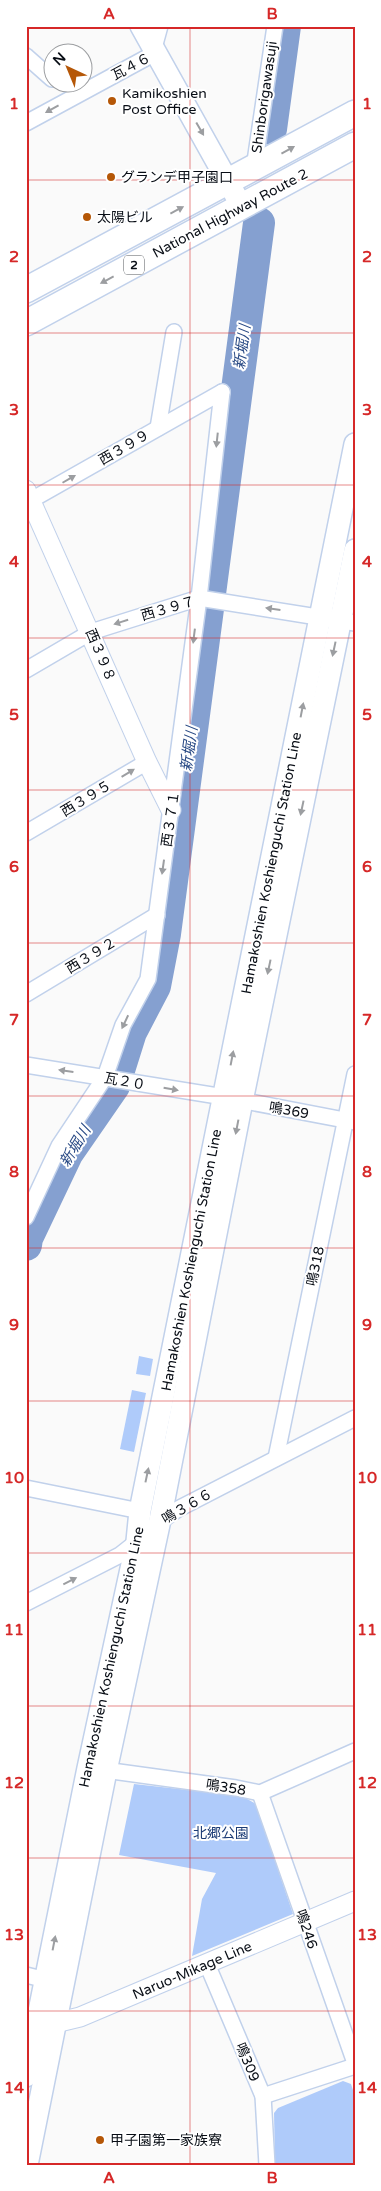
<svg xmlns="http://www.w3.org/2000/svg" width="381" height="2191" font-family="'Varela Round','Noto Sans JP',sans-serif">
	<rect width="100%" height="100%" fill="#fafafa"/>
	<g fill="#afcbfa">
		<path d="M139,1356L153,1359L150,1376L136,1374Z"/>
		<path d="M132,1390L146,1393L134,1452L120,1449Z"/>
		<path d="M134,1784L242,1796L256,1804L293,1914L192,1956L202,1899L216,1873L119,1855Z"/>
		<path d="M343,2081L351,2084L355,2096V2165H275L274,2113L278,2108Z"/>
	</g>
	<g fill="none" stroke-linecap="round" stroke-linejoin="round">
		<g stroke="#85a0d0" stroke-width="32">
			<path d="M271,129L285,26"/>
			<path d="M26,1245L27,1238L67,1154L114,1086L131,1032L155,986L165,934L259,223"/>
		</g>
		<defs>
			<g id="minor">
				<path d="M154,48L160,26"/>
				<path d="M26,56L52,79"/>
				<path d="M26,123L157,52"/>
				<path d="M254,168L275,26"/>
				<path d="M158,428L174,332"/>
				<path d="M26,503L222,392"/>
				<path d="M26,670L91,632L199,598L355,623"/>
				<path d="M26,833L147,762"/>
				<path d="M26,994L157,915"/>
				<path d="M26,1065L224,1097L355,1122"/>
				<path d="M26,1217L59,1146L105,1077L123,1025L148,979L199,598L222,392"/>
				<path d="M276,1458L355,1074"/>
				<path d="M26,1488L140,1511"/>
				<path d="M156,1524L178,1509L355,1418"/>
				<path d="M26,1603L120,1555L139,1540"/>
				<path d="M97,1769L236,1788L260,1793L355,1751"/>
				<path d="M260,1793L355,2063"/>
				<path d="M207,1964L263,2096L267,2165"/>
				<path d="M26,1975L46,1980"/>
				<path d="M263,2096L355,2066"/>
			</g>
			<g id="tertiary">
				<path d="M26,490L147,762L171,810"/>
				<path d="M43,2026L80,2017L355,1901"/>
			</g>
			<g id="secondary">
				<path d="M141,26L242,207"/>
				<path d="M26,2076L88,1768L137,1541L140,1511L355,444"/>
				<path d="M27,2165L106,1771L160,1520L242,1101L355,550"/>
			</g>
			<g id="trunk">
				<path d="M26,290L355,113"/>
				<path d="M26,323L355,145"/>
			</g>
		</defs>
		<use href="#minor" stroke="#c1d1eb" stroke-width="18"/>
		<use href="#tertiary" stroke="#c1d1eb" stroke-width="21"/>
		<use href="#secondary" stroke="#c1d1eb" stroke-width="24"/>
		<use href="#trunk" stroke="#c1d1eb" stroke-width="28"/>
		<use href="#minor" stroke="#fff" stroke-width="15"/>
		<use href="#tertiary" stroke="#fff" stroke-width="19"/>
		<use href="#secondary" stroke="#fff" stroke-width="21"/>
		<use href="#trunk" stroke="#fff" stroke-width="25"/>
	</g>
	<defs><path id="oneway-solid" d="M-6-.8H1V-3.2L6.5 0L1 3.2V.8H-6Z" transform="scale(1.25)"/></defs>
	<g fill="#9c9ea1">
		<use href="#oneway-solid" transform="translate(52 109) rotate(151)"/>
		<use href="#oneway-solid" transform="translate(200 129) rotate(60)"/>
		<use href="#oneway-solid" transform="translate(288 150) rotate(-29)"/>
		<use href="#oneway-solid" transform="translate(177 210) rotate(-28)"/>
		<use href="#oneway-solid" transform="translate(107 280) rotate(152)"/>
		<use href="#oneway-solid" transform="translate(217 440) rotate(96)"/>
		<use href="#oneway-solid" transform="translate(69 479) rotate(-30)"/>
		<use href="#oneway-solid" transform="translate(273 609) rotate(-172)"/>
		<use href="#oneway-solid" transform="translate(121 622) rotate(163)"/>
		<use href="#oneway-solid" transform="translate(194 636) rotate(97)"/>
		<use href="#oneway-solid" transform="translate(334 649) rotate(102)"/>
		<use href="#oneway-solid" transform="translate(302 710) rotate(-79)"/>
		<use href="#oneway-solid" transform="translate(128 773) rotate(-31)"/>
		<use href="#oneway-solid" transform="translate(302 808) rotate(102)"/>
		<use href="#oneway-solid" transform="translate(163 867) rotate(98)"/>
		<use href="#oneway-solid" transform="translate(269 967) rotate(102)"/>
		<use href="#oneway-solid" transform="translate(125 1022) rotate(115)"/>
		<use href="#oneway-solid" transform="translate(232 1058) rotate(-79)"/>
		<use href="#oneway-solid" transform="translate(66 1071) rotate(-172)"/>
		<use href="#oneway-solid" transform="translate(171 1089) rotate(10)"/>
		<use href="#oneway-solid" transform="translate(237 1127) rotate(101)"/>
		<use href="#oneway-solid" transform="translate(147 1475) rotate(-78)"/>
		<use href="#oneway-solid" transform="translate(70 1581) rotate(-27)"/>
		<use href="#oneway-solid" transform="translate(54 1943) rotate(-79)"/>
	</g>
	<path fill="none" stroke="#d62828" stroke-width="1" stroke-opacity="0.55" d="M190,26V2165M26,180H355M26,333H355M26,485H355M26,638H355M26,790H355M26,943H355M26,1096H355M26,1248H355M26,1401H355M26,1553H355M26,1706H355M26,1858H355M26,2011H355"/>
	<g fill="#b55707" stroke="#fff" stroke-width="2">
		<circle cx="112" cy="101" r="5"/>
		<circle cx="111" cy="177" r="5"/>
		<circle cx="87" cy="217" r="5"/>
		<circle cx="100" cy="2140" r="5"/>
	</g>
	<g text-anchor="middle" stroke-width="4" stroke-linejoin="round" paint-order="stroke">
		<rect fill="#fff" stroke="#52565b" stroke-width="1" x="124" y="255.5" width="20" height="19" rx="4"/>
		<g font-size="12" font-weight="bold" fill="#080d15">
			<text x="134" y="269">2</text>
		</g>
		<g font-size="14" fill="#080d15" stroke="#fff">
			<text transform="translate(131 66) rotate(-28)" y="5">瓦４６</text>
			<text transform="translate(264 97) rotate(-82)" y="5">Shinborigawasuji</text>
			<text transform="translate(230 213) rotate(-28)" y="5">National Highway Route 2</text>
			<text transform="translate(124 447) rotate(-30)" y="5">西３９９</text>
			<text transform="translate(168 608) rotate(-16)" y="5">西３９７</text>
			<text transform="translate(101 655) rotate(67)" y="5">西３９８</text>
			<text transform="translate(86 798) rotate(-31)" y="5">西３９５</text>
			<text transform="translate(170 819) rotate(-82)" y="5">西３７１</text>
			<text transform="translate(271 863) rotate(-79)" y="5">Hamakoshien Koshienguchi Station Line</text>
			<text transform="translate(91 955) rotate(-31)" y="5">西３９２</text>
			<text transform="translate(125 1081) rotate(10)" y="5">瓦２０</text>
			<text transform="translate(289 1110) rotate(10)" y="5">鳴369</text>
			<text transform="translate(191 1260) rotate(-79)" y="5">Hamakoshien Koshienguchi Station Line</text>
			<text transform="translate(315 1266) rotate(-78)" y="5">鳴318</text>
			<text transform="translate(187 1506) rotate(-30)" y="5">鳴３６６</text>
			<text transform="translate(111 1657) rotate(-78)" y="5">Hamakoshien Koshienguchi Station Line</text>
			<text transform="translate(226 1787) rotate(9)" y="5">鳴358</text>
			<text transform="translate(307 1929) rotate(71)" y="5">鳴246</text>
			<text transform="translate(192 1970) rotate(-23)" y="5">Naruo-Mikage Line</text>
			<text transform="translate(248 2062) rotate(67)" y="5">鳴309</text>
		</g>
		<g font-size="14" fill="#080d15" stroke="#fff" text-anchor="start">
			<text x="122" y="98">Kamikoshien<tspan x="122" dy="16">Post Office</tspan></text>
			<text x="121" y="182">グランデ甲子園口</text>
			<text x="97" y="222">太陽ビル</text>
			<text x="110" y="2145">甲子園第一家族寮</text>
		</g>
		<g font-size="14" fill="#1c3c76" stroke="#fff">
			<text x="221" y="1838">北郷公園</text>
		</g>
		<g font-size="15" font-style="italic" fill="#294a85" stroke="#fff">
			<text transform="translate(242 347) rotate(-82)" y="5">新堀川</text>
			<text transform="translate(189 749) rotate(-82)" y="5">新堀川</text>
			<text transform="translate(75 1146) rotate(-59)" y="5">新堀川</text>
		</g>
	</g>
	<rect width="381" height="2191" fill="none" stroke="#ffffff" stroke-width="55"/>
	<g transform="translate(68 68) rotate(316)"><circle r="24" fill="#ffffff" stroke="#9c9ea1"/>
	<path d="M0-4L9 19L0 12L-9 19Z" fill="#b55707"/>
	<text y="-8" font-size="14" font-weight="bold" text-anchor="middle" fill="#080d15">N</text>
	</g>
	<rect x="28" y="28" width="326" height="2136" fill="none" stroke="#d62828" stroke-width="2"/>
	<g font-size="16" text-anchor="middle" font-weight="bold" fill="#d62828">
		<text x="109" y="19">A</text>
		<text x="272" y="19">B</text>
		<text x="14" y="109">1</text>
		<text x="367" y="109">1</text>
		<text x="14" y="262">2</text>
		<text x="367" y="262">2</text>
		<text x="14" y="415">3</text>
		<text x="367" y="415">3</text>
		<text x="14" y="567">4</text>
		<text x="367" y="567">4</text>
		<text x="14" y="720">5</text>
		<text x="367" y="720">5</text>
		<text x="14" y="872">6</text>
		<text x="367" y="872">6</text>
		<text x="14" y="1025">7</text>
		<text x="367" y="1025">7</text>
		<text x="14" y="1177">8</text>
		<text x="367" y="1177">8</text>
		<text x="14" y="1330">9</text>
		<text x="367" y="1330">9</text>
		<text x="14" y="1483">10</text>
		<text x="367" y="1483">10</text>
		<text x="14" y="1635">11</text>
		<text x="367" y="1635">11</text>
		<text x="14" y="1788">12</text>
		<text x="367" y="1788">12</text>
		<text x="14" y="1940">13</text>
		<text x="367" y="1940">13</text>
		<text x="14" y="2093">14</text>
		<text x="367" y="2093">14</text>
		<text x="109" y="2183">A</text>
		<text x="272" y="2183">B</text>
	</g>
</svg>
